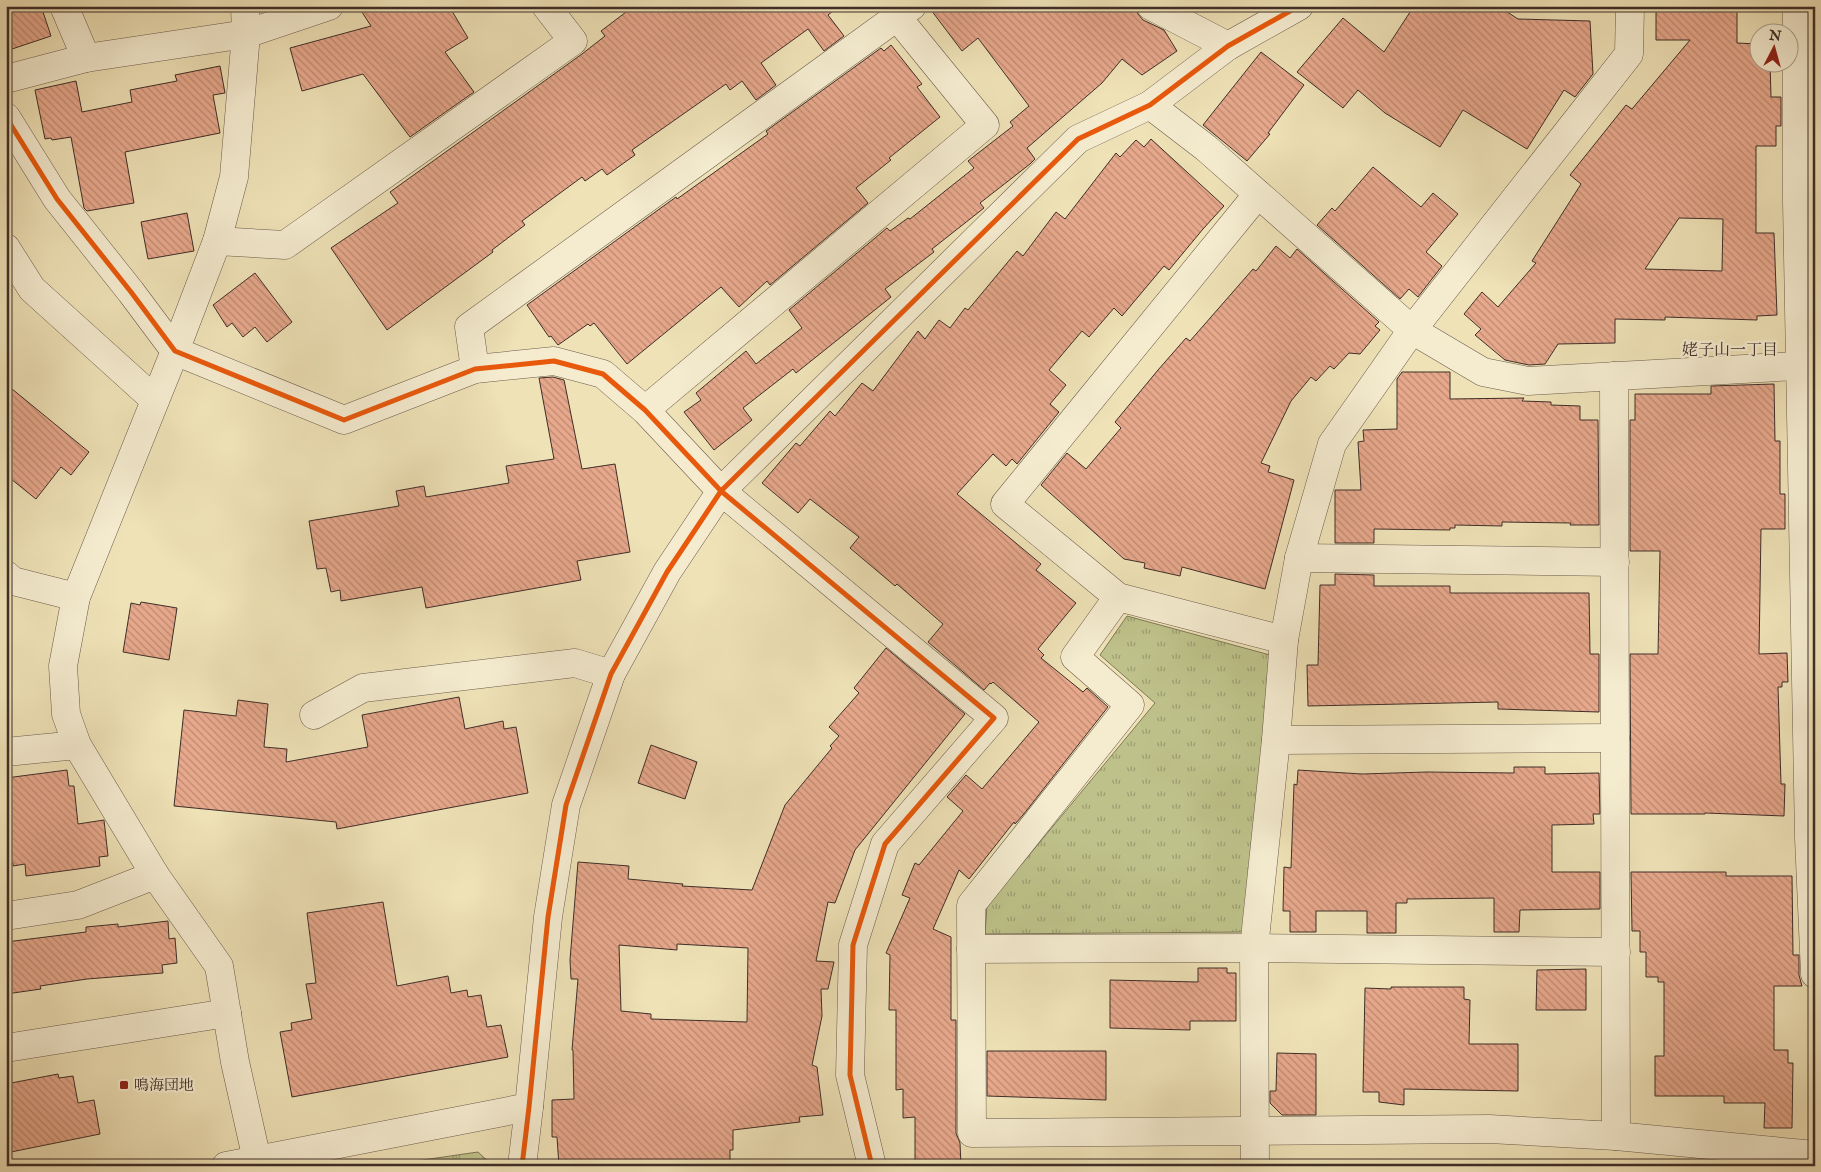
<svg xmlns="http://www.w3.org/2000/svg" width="1821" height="1172" font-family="'IM FELL English','Noto Serif JP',serif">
	<defs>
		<pattern id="grass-tufts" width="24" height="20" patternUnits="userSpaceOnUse" patternTransform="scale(1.25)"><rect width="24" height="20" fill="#bec28a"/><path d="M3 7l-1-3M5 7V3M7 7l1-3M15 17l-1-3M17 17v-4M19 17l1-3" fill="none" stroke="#9c9e71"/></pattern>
		<pattern id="building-back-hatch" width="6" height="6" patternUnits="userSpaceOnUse" patternTransform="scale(1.25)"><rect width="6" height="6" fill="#e7a88c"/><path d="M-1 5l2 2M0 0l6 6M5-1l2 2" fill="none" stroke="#bd8972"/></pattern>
	</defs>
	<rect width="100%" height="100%" fill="#efe2b7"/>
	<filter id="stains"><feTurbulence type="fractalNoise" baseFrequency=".004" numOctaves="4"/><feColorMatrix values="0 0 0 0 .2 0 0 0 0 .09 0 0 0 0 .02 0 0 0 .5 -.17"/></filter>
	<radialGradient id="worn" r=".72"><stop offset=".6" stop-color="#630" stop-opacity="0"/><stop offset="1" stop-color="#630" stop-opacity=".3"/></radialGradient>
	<g fill="url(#grass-tufts)" stroke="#7e7859">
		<path d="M1127,616L1270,655L1246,932L985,934L987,906L1155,703L1100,655Z"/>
		<path d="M478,1152L493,1166H381Z"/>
	</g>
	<g fill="url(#building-back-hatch)" stroke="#3f2e28" fill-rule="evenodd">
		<path d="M6,6H41L51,36L6,51Z"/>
		<path d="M358,6H449L468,38L445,52L474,92L410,137L363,74L302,91L290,48L371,26Z"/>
		<path d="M634,6H839L828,15L844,36L824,51L808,29L761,63L776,85L756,100L742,81L730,90L726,84L632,150L635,155L607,175L602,169L585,181L582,177L522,221L525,225L492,250L493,252L387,330L331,248L398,203L390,192L582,54L605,36L601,31Z"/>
		<path d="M928,6H1135L1138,14L1143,20L1164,30L1177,51L1142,75L1122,59L1102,83L1027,148L1035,159L1030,164L980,203L984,208L932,249L934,252L885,289L891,297L796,373L793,369L743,408L752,420L714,450L684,412L701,400L696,393L746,351L756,364L802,328L789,310L887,228L890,231L908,218L910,219L974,168L968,161L1013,126L1010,122L1029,106L978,38L962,51Z"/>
		<path d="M1414,6H1498L1518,19L1590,21L1593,74L1575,97L1564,90L1527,149L1463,110L1440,147L1385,113L1358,90L1343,108L1297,72L1343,18L1384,52Z"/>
		<path d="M1656,6H1715V10H1737V43L1758,44V62H1770L1771,97H1781V126H1776V146H1756V233H1774L1777,315L1757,316V320L1665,317V320L1615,319V343L1558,344L1545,364L1529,365L1505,360L1475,335L1481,329L1464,314L1482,292L1498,307L1536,263L1532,261L1581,184L1570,175L1626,105L1632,109L1690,40H1656ZM1679,218L1723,219L1722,271L1645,269Z"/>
		<path d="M891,45L922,84L917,87L940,117L889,158L891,160L856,188L868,203L770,285L767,281L739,307L721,287L627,364L594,323L590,326L588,324L558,345L551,336L549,337L527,305L676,197L677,199L768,134L766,131L881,48L884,51Z"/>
		<path d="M1261,52L1304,85L1268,133L1270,134L1247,161L1203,125Z"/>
		<path d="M220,66L225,93L213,95L220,133L125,152L134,203L87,211L84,208L71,137L52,140L51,138L45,139L35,90L76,81L82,112L132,102L130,90L177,81L175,75Z"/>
		<path d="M1151,139L1224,206L1203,229L1169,270L1164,266L1122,316L1114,308L1089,337L1082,331L1049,370L1066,385L1050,404L1059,412L1017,464L1012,459L1006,466L993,454L957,494L1041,564L1036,570L1076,603L1038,649L1044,655L1041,658L1083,692L1087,688L1108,707L1023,815L1015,824L1014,822L969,879L959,870L933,929L951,937V1020H956V1133L960,1143L961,1166H915V1117L903,1118V1089L896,1090V1010H889L890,955L886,953L910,898L902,895L915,863L919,865L963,811L947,797L966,775L982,789L1039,722L993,682L991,684L990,683L984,690L928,642L943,624L897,584L895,586L850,548L859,537L810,499L798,513L762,483L796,443L800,446L830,411L835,416L862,383L873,391L918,331L925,339L939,320L950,328L965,308L968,310L1017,251L1023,256L1056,212L1065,219L1116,153L1120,157L1136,140L1144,147Z"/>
		<path d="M1373,167L1421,207L1433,193L1458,214L1426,252L1442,266L1418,297L1409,289L1400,299L1317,225L1332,208L1335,211Z"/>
		<path d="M187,213L194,251L148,259L141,222Z"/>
		<path d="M1276,246L1290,258L1297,249L1379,322L1375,326L1380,330L1360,354L1349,353L1334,369L1330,366L1316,381L1311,377L1291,401L1261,463L1270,466L1268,472L1294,480L1265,589L1182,567L1180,576L1144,568L1145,563L1124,559L1041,485L1067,453L1086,469L1121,428L1115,422L1158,370L1186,338L1190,341L1253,269L1256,271Z"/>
		<path d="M255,273L292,322L267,342L255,327L243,337L232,323L227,327L213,305Z"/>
		<path d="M1402,372H1450V399L1524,398L1522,401L1551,402V405L1580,406V420H1598L1599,525H1570L1571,523L1502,522V526L1455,525V528H1450V530L1374,529V543H1335V490H1361L1358,442L1364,441L1363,430L1397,429V379Z"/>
		<path d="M553,377L564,380L582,469L615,464L630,552L577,561L581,580L426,608L422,587L341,601L340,590L331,592L326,568L317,569L309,521L399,506L396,491L424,486L426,497L509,483L506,466L554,459L539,378Z"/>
		<path d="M6,384L89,452L71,475L61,467L36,499L6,475Z"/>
		<path d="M1774,384L1775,441H1780V494H1785V529H1761L1759,654L1787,653L1788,682H1782V687H1778L1781,784H1785L1784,816L1705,813V814H1631L1630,654H1658L1660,551H1630V420H1635V394H1711V386Z"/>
		<path d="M1335,574L1374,575V586H1450V593H1589L1590,654H1599V712L1498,709V702L1308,706L1307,665H1318L1320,585H1335Z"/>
		<path d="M141,602L177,608L169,660L123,652L131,603L140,605Z"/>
		<path d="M886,648L965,714L855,850L835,903L828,902L816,961L834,962L828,989H821L822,1016L812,1065L817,1067L823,1115L799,1117L800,1122L733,1130V1150H730V1165L559,1166L557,1137H552V1100L574,1099L573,1050H572L578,979H571L570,960L578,862L629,866L628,879L683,884L682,886L752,890L785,805L832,748L830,746L839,736L829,727L859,693L854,688ZM677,944L748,948L747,1022L651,1019V1014L621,1011L619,945L677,950Z"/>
		<path d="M459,697L465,729L503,721L504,729L516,727L528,793L337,829L336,822L174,806L184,710L236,716L238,700L268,704L264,747L287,749L286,762L368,747L362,715Z"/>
		<path d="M651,745L697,762L685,799L638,783Z"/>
		<path d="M1514,767H1545V774L1599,773L1600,814H1593L1594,824L1552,825V872H1600V909L1520,910L1519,932H1494V898L1407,899V903H1396V933H1367V911H1316V932H1290V911H1283L1284,867L1291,868L1294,784L1297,785L1298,770L1362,774L1427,772L1514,773Z"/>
		<path d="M67,770L69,786H74L78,824L104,820L108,856L99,857L100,866L26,876L25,864L13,866V863L6,864V778Z"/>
		<path d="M1631,872H1726V876H1792L1793,955H1799V975L1802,986H1774V1050H1788V1063H1793L1792,1128H1764L1765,1103H1724V1096H1655V1056H1664V982H1658V977H1646V952H1640V931H1632Z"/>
		<path d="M383,902L397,986L448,976L451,993L467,990L468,997L481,995L487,1027L501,1025L508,1057L292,1097L280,1032L292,1030L291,1023L312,1019L306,984L316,983L307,913Z"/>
		<path d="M168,921L169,939L175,938L177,963L162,965L163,973L87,979L40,986L41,989L6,994V942L86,932V927L118,924V927Z"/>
		<path d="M1198,968H1227V973H1236V1021H1190V1030L1110,1028V980L1198,982Z"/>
		<path d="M1586,969V1010H1536L1537,970Z"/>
		<path d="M1391,987H1464V999L1470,1000L1469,1044H1518V1091L1404,1089V1105L1379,1102V1092H1363L1365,988L1391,989Z"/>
		<path d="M987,1051H1106V1100L987,1096Z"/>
		<path d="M1277,1053L1316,1054V1115H1282L1270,1103V1091H1276Z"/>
		<path d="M58,1074L59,1078L73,1076L78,1103L94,1100L100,1134L6,1153V1084Z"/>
	</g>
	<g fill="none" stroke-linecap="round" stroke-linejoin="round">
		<defs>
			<g id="minor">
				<path d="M64,6L86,58"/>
				<path d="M245,6L246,34L234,177L217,241L175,351L76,597L63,666L66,714L77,745L155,875L219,966L235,1062L257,1160"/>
				<path d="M1151,6L1228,46"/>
				<path d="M1797,6V202L1809,838L1815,974"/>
				<path d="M6,79L86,58L246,34L329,6"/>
				<path d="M1150,105L1206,148L1412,330L1483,372L1528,381L1815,365"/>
				<path d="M6,117L57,199L131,292L175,351L344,420L475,369L554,361L603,374L645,410L721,491L994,718L885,844L853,945L850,1075L872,1166"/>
				<path d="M1258,194L1005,504L1118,597L1284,640"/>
				<path d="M217,241L285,245L573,41L546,6"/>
				<path d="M6,248L32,289L155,400"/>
				<path d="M475,369L469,327L912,6"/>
				<path d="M1614,376L1616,1136"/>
				<path d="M645,410L985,125L897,17"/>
				<path d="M1299,558L1615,562"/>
				<path d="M6,575L13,581L76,597"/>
				<path d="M1118,597L1075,657L1130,705L971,905L972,1133L1489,1129L1616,1136L1815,1155"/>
				<path d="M314,715L363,688L575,663L611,674"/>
				<path d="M1276,740L1615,738"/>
				<path d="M6,752L77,745"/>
				<path d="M6,916L78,905L155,875"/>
				<path d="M971,949L1254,948L1616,952"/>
				<path d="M6,1048L227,1013"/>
				<path d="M226,1166L529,1107"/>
				<path d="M522,1166L529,1107L548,917L566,805L611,674L667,572L721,491L1078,139L1150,105L1228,46L1299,6"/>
				<path d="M1255,1166L1254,948L1276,740L1284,640L1299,558L1332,444L1412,330L1629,54L1630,6"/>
			</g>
		</defs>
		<use href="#minor" stroke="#6b5b4c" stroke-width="29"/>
		<use href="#minor" stroke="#f5ecd0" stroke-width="28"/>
		<defs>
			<g id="cycleway">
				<path d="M6,117L57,199L131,292L175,351L344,420L475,369L554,361L603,374L645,410L721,491L994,718L885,844L853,945L850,1075L872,1166"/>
				<path d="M522,1166L529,1107L548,917L566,805L611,674L667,572L721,491L1078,139L1150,105L1228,46L1299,6"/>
			</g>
		</defs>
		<use href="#cycleway" stroke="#f5ecd0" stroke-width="8"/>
		<use href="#cycleway" stroke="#e8590c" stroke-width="5"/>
	</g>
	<rect fill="#8f2418" stroke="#f5ecd0" stroke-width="2" x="119" y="1080" width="10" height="10" rx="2.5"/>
	<g text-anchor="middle" stroke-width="4.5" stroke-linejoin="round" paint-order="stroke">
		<g font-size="15" fill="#3f2e28" stroke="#f5ecd0" text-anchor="start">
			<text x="134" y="1090">鳴海団地</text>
		</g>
		<g font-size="16" fill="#3f2e28" stroke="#f5ecd0">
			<text x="1730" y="355">姥子山一丁目</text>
		</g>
	</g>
	<rect width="1821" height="1172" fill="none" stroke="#efe2b7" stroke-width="25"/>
	<rect x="8" y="8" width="1806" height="1157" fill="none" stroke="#3f2e28" stroke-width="2.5"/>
	<rect x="12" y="12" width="1796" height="1147" fill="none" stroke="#3f2e28"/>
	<g transform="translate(1774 48) rotate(6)"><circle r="24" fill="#f5ecd0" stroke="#aca08d"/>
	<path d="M0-4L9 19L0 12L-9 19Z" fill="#8f2418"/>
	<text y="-8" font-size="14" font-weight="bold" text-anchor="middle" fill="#3f2e28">N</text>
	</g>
	<rect width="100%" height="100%" filter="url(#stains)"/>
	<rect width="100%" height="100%" fill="url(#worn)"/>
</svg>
